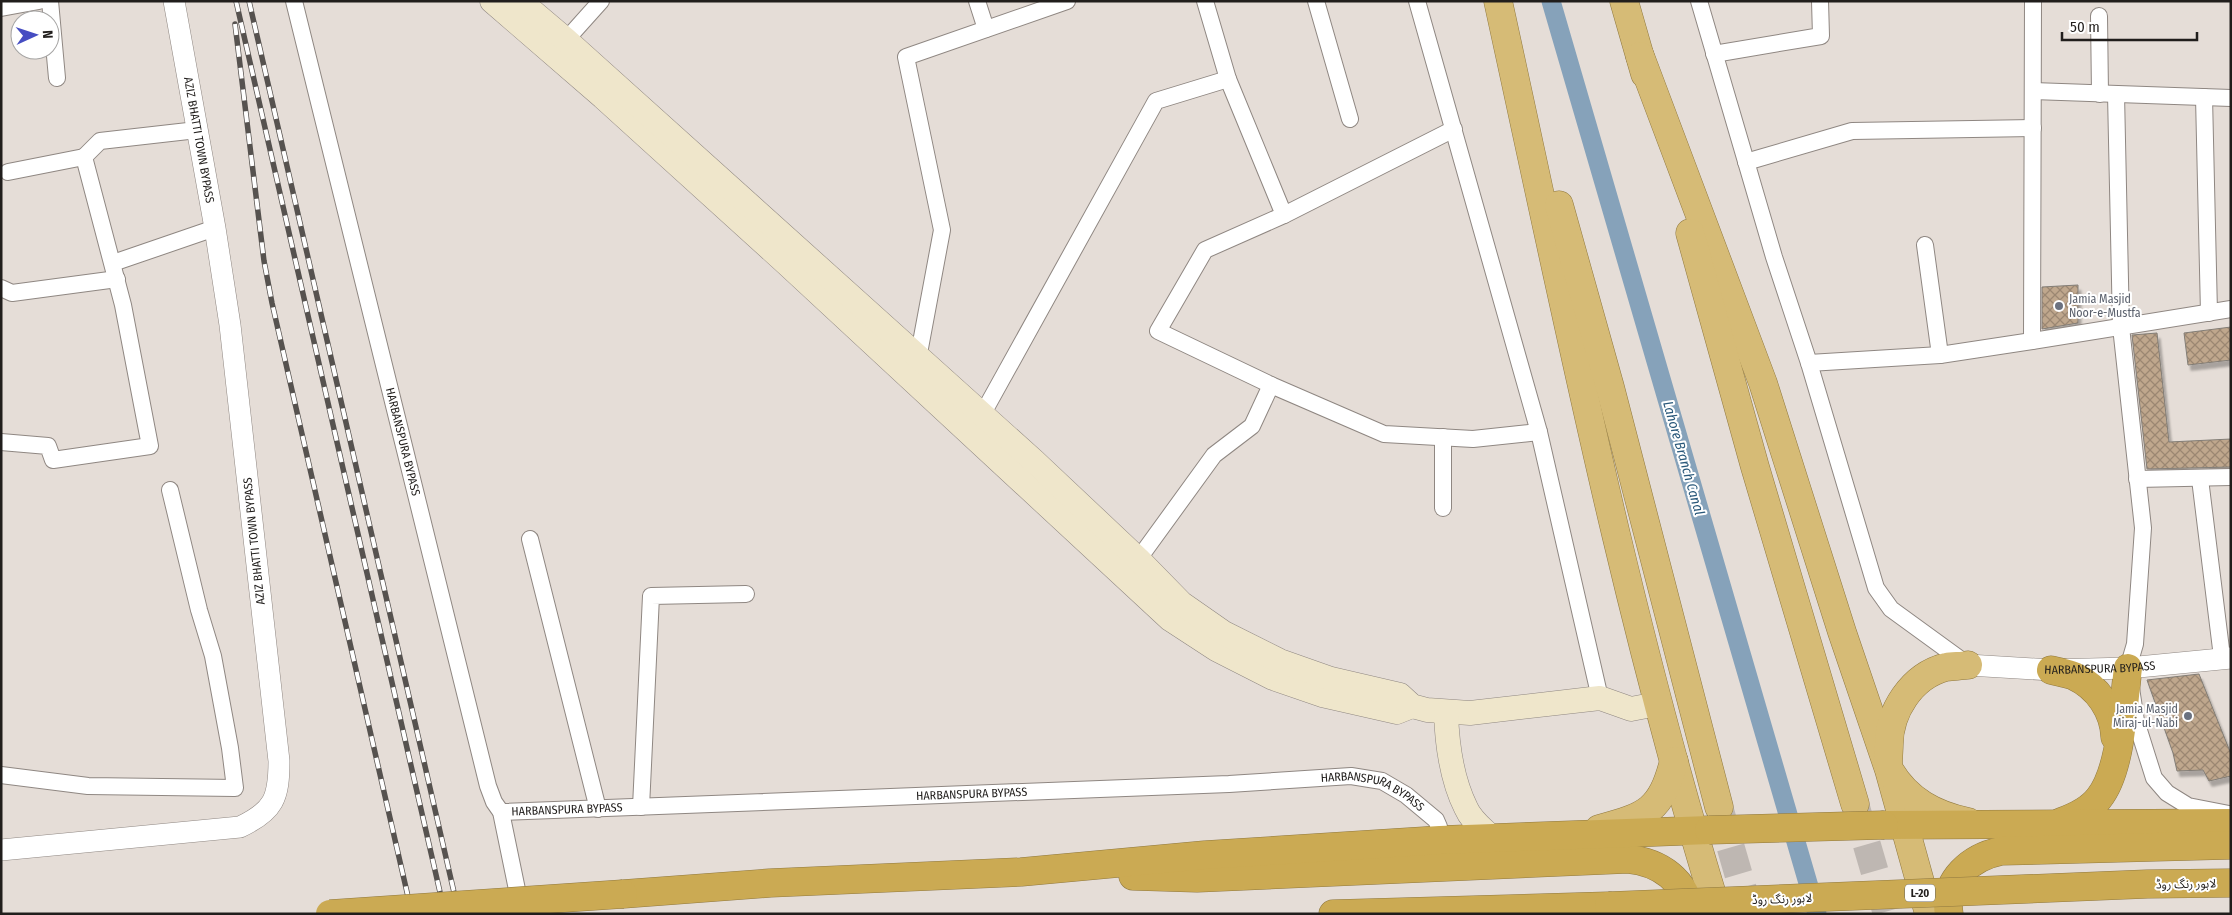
<svg xmlns="http://www.w3.org/2000/svg" width="2232" height="915" font-family="'Fira Sans Condensed','Noto Sans Arabic',sans-serif">
	<defs>
		<pattern id="building-cross-hatch" width="8" height="8" patternUnits="userSpaceOnUse" patternTransform="scale(1.25)"><rect width="8" height="8" fill="#bfa78d"/><path d="M0 0l8 8M0 8l8-8" fill="none" stroke="#9b8772"/></pattern>
		<filter id="shadow"><feDropShadow dx="3" dy="5.5" stdDeviation="1" flood-color="#0004"/></filter>
	</defs>
	<rect width="100%" height="100%" fill="#e5ddd7"/>
	<g fill="none" stroke-linecap="round" stroke-linejoin="round">
		<path stroke="#86a2ba" stroke-width="19" d="M1551,1L1817,914"/>
	</g>
	<g fill="url(#building-cross-hatch)" stroke="#827d76" filter="url(#shadow)">
		<path d="M2078,285V323L2042,329V287Z"/>
		<path d="M2231,327V360L2188,365L2184,333Z"/>
		<path d="M2157,333L2169,442L2231,439V467L2147,469L2132,335Z"/>
		<path d="M2199,674L2231,754V776L2209,781L2203,770L2177,771L2173,753L2147,680Z"/>
	</g>
	<g fill="none" stroke-linecap="round" stroke-linejoin="round">
		<g stroke="#beb7b2" stroke-width="28" stroke-dasharray="28 14" stroke-linecap="butt">
			<path d="M1855,804L1887,914"/>
			<path d="M1719,807L1750,914"/>
		</g>
		<defs>
			<g id="minor">
				<path d="M50,1L57,78"/>
				<path id="s1" d="M294,1L488,786L494,802L501,812L521,909"/>
				<path d="M977,1L986,29"/>
				<path d="M1316,1L1350,119"/>
				<path d="M1417,1L1539,432L1600,698"/>
				<path d="M1699,1L1774,257L1809,363L1876,588L1891,609L1968,665"/>
				<path d="M2033,1L2032,341L2231,309"/>
				<path d="M1,8L39,1"/>
				<path d="M2099,16L2100,94"/>
				<path d="M566,40L601,1"/>
				<path d="M1714,54L1821,36L1820,1"/>
				<path d="M2033,91L2231,98"/>
				<path d="M2116,94L2121,327L2143,528L2135,644L2128,668L2136,721L2154,778L2167,793L2188,806L2229,814"/>
				<path d="M2204,97L2209,313"/>
				<path d="M84,157L100,141L197,130"/>
				<path d="M1746,162L1852,131L2033,128"/>
				<path d="M1284,215L1454,129"/>
				<path d="M1925,245L1940,355"/>
				<path d="M113,263L215,228"/>
				<path d="M1,288L12,293L117,279"/>
				<path d="M1809,363L1940,355L2032,341"/>
				<path d="M917,364L942,230L906,57L1067,1"/>
				<path d="M1271,385L1384,434L1473,439L1539,432"/>
				<path d="M979,425L982,415L1156,101L1228,79L1205,1"/>
				<path d="M1,442L48,446L53,460L150,446L123,305L84,157L8,172"/>
				<path d="M2137,479L2231,477"/>
				<path d="M2200,479L2222,657"/>
				<path d="M1443,508V437"/>
				<path d="M530,539L598,809"/>
				<path d="M1132,568L1214,455L1252,426L1271,385L1158,331L1205,250L1284,215L1228,79"/>
				<path d="M1,775L88,786L235,788L230,748L213,656L199,610L170,490"/>
				<path d="M641,807L651,596L746,594"/>
				<path id="s2" d="M501,812L1229,784L1351,776L1382,781L1406,795L1436,820L1439,827L1440,840"/>
			</g>
			<g id="tertiary">
				<path id="s3" d="M1968,665L2051,670L2128,668L2231,658"/>
				<path d="M1,850L240,827C274,811 279,798 279,761L230,325L215,228L174,1"/>
			</g>
			<g id="secondary">
				<path d="M492,1L603,97L786,263L1170,619L1216,649L1273,678L1322,695L1397,712L1412,706"/>
				<path d="M520,1L566,40L1035,462L1138,559L1181,603L1224,633L1280,661L1331,679L1400,695L1412,706L1427,710L1470,713L1600,698L1631,709L1657,704"/>
				<path d="M1446,713C1447,744 1452,780 1466,808C1471,820 1482,828 1491,837"/>
			</g>
			<g id="trunk">
				<path d="M1498,1C1565,307 1626,615 1718,914"/>
				<path d="M1624,1L1645,74"/>
				<path d="M1640,56L1763,383L1842,632L1889,770L1929,914"/>
				<path d="M1559,205L1610,387L1719,807"/>
				<path d="M1690,233L1755,467L1855,804"/>
				<path d="M1968,822C1935,815 1908,801 1890,771C1887,765 1889,752 1889,745C1889,712 1911,676 1946,667C1953,666 1961,666 1968,665"/>
				<path d="M1599,829C1647,816 1661,811 1674,761"/>
			</g>
			<g id="motorway">
				<path d="M2051,670C2058,672 2067,673 2074,676C2098,687 2114,711 2115,737"/>
				<path d="M2061,822C2075,817 2090,810 2099,798C2122,769 2123,705 2128,668"/>
				<path d="M1884,825L2231,823"/>
				<path d="M1133,876L1197,878L1628,859C1659,862 1687,880 1690,914"/>
				<path d="M623,894L770,883L1021,872L1205,855L1440,840L1709,830"/>
				<path d="M1333,914L1609,906"/>
				<path d="M1949,914C1943,880 1971,857 2001,851L2231,845"/>
			</g>
		</defs>
		<use href="#minor" stroke="#8f8782" stroke-width="18"/>
		<use href="#tertiary" stroke="#8f8782" stroke-width="22"/>
		<use href="#secondary" stroke="#8f8782" stroke-width="25"/>
		<use href="#trunk" stroke="#907940" stroke-width="29"/>
		<use href="#motorway" stroke="#907940" stroke-width="29"/>
		<use href="#minor" stroke="#fff" stroke-width="16"/>
		<use href="#tertiary" stroke="#fff" stroke-width="21"/>
		<use href="#secondary" stroke="#efe6cb" stroke-width="24"/>
		<use href="#trunk" stroke="#d6bb76" stroke-width="28"/>
		<use href="#motorway" stroke="#cbaa53" stroke-width="28"/>
		<defs>
			<g id="rail">
				<path d="M236,1L445,914"/>
				<path d="M249,1L459,914"/>
				<path d="M235,24L264,261L272,303L412,914"/>
			</g>
		</defs>
		<use href="#rail" stroke="#56524f" stroke-width="5.5"/>
		<use href="#rail" stroke="#fff" stroke-width="4" stroke-dasharray="11" stroke-linecap="butt"/>
		<defs>
			<g id="motorway-bridge">
				<path d="M1709,830L1884,825"/>
				<path d="M1609,906L2147,884L2231,883"/>
				<path d="M330,914L623,894"/>
			</g>
		</defs>
		<use href="#motorway-bridge" stroke="#907940" stroke-width="29" stroke-linecap="butt"/>
		<use href="#motorway-bridge" stroke="#cbaa53" stroke-width="28"/>
	</g>
	<g fill="#6b7280" stroke="#fff" stroke-width="2">
		<circle cx="2059" cy="306" r="5"/>
		<circle cx="2188" cy="716" r="5"/>
	</g>
	<g text-anchor="middle" stroke-width="4" stroke-linejoin="round" paint-order="stroke">
		<rect fill="#fff" stroke="#646260" stroke-width="1" x="1905" y="884.5" width="30" height="17" rx="4"/>
		<g font-size="11" font-weight="bold" fill="#211e1c">
			<text x="1920" y="897">L-20</text>
		</g>
		<g font-size="12" fill="#211e1c" stroke="#fff">
			<text transform="translate(199 140) rotate(80)" y="4">AZIZ BHATTI TOWN BYPASS</text>
			<text dy="4" stroke="none"><textPath href="#s1" startOffset="454">HARBANSPURA BYPASS</textPath></text>
			<text transform="translate(254 541) rotate(-96)" y="4">AZIZ BHATTI TOWN BYPASS</text>
			<text dy="4" stroke="none"><textPath href="#s3" startOffset="132">HARBANSPURA BYPASS</textPath></text>
			<text dy="4" stroke="none"><textPath href="#s2" startOffset="471">HARBANSPURA BYPASS</textPath></text>
			<text dy="4" stroke="none"><textPath href="#s2" startOffset="876">HARBANSPURA BYPASS</textPath></text>
			<text dy="4" stroke="none"><textPath href="#s2" startOffset="66">HARBANSPURA BYPASS</textPath></text>
			<text transform="translate(2186 884) rotate(-1)" y="4">لاہور رنگ روڈ</text>
			<text transform="translate(1782 899) rotate(-2)" y="4">لاہور رنگ روڈ</text>
		</g>
		<g font-size="12" fill="#5b616d" stroke="#fff" text-anchor="start">
			<text x="2069" y="303">Jamia Masjid<tspan x="2069" dy="14">Noor-e-Mustfa</tspan></text>
			<text x="2178" y="713" text-anchor="end">Jamia Masjid<tspan x="2178" dy="14">Miraj-ul-Nabi</tspan></text>
		</g>
		<g font-size="14" font-style="italic" fill="#29587a" stroke="#fff">
			<text transform="translate(1684 458) rotate(74)" y="5">Lahore Branch Canal</text>
		</g>
	</g>
	<rect width="2232" height="915" fill="none" stroke="#211e1c" stroke-width="5"/>
	<g transform="translate(35 35) rotate(87)"><circle r="24" fill="#ffffff" stroke="#a6a5a4"/>
	<path d="M0-4L9 19L0 12L-9 19Z" fill="#464dc2"/>
	<text y="-8" font-size="14" font-weight="bold" text-anchor="middle" fill="#211e1c">N</text>
	</g>
	<path d="M2062 32v8h135v-8" fill="none" stroke="#211e1c" stroke-width="2.5"/>
	<text x="2070" y="32" font-size="15" fill="#211e1c" stroke="#ffffff" stroke-width="4" paint-order="stroke">50 m</text>
</svg>
